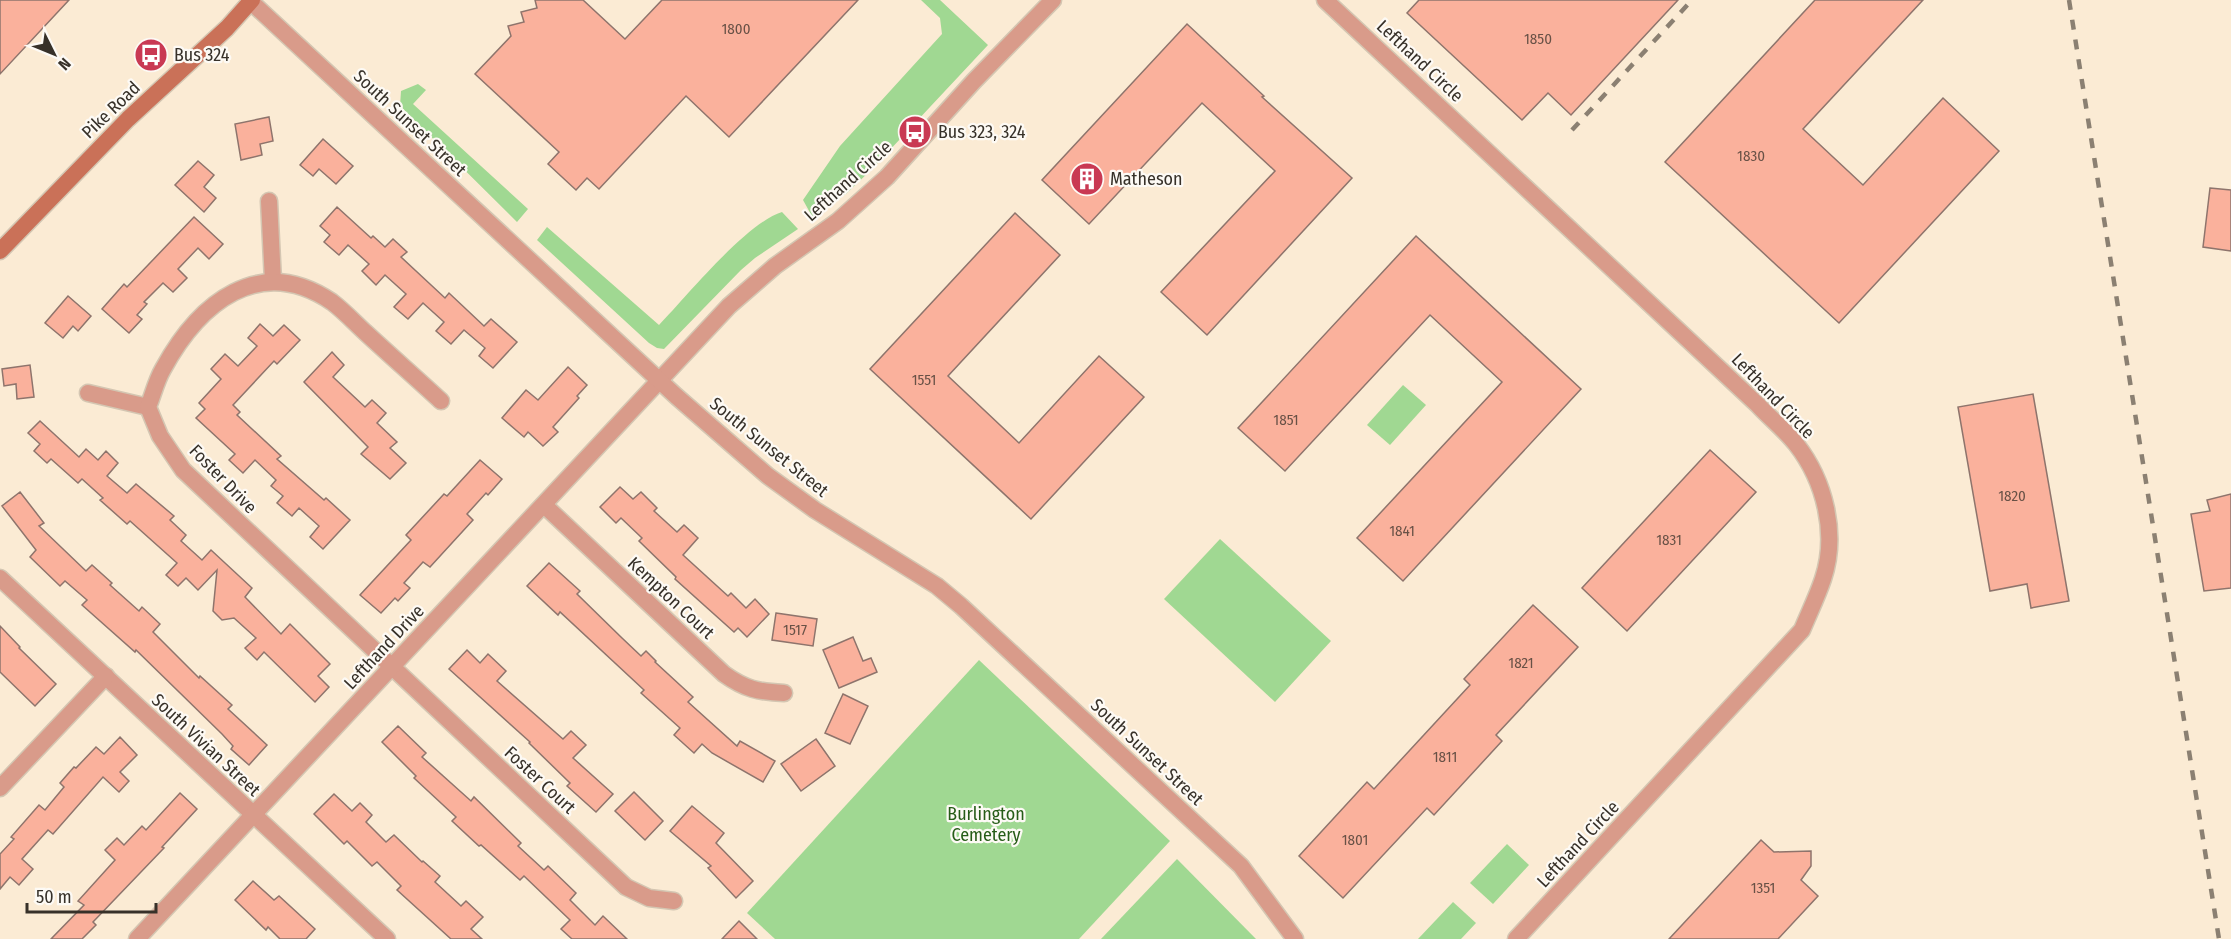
<svg xmlns="http://www.w3.org/2000/svg" width="2231" height="939" font-family="'Fira Sans Condensed',sans-serif">
	<rect width="100%" height="100%" fill="#fbebd4"/>
	<g fill="#a0d892">
		<path d="M921,0H940L988,45L872,169L847,193L813,218L803,200L840,146L942,34L940,18Z"/>
		<path d="M418,84L426,90L413,104L528,209L517,222L400,106L401,91Z"/>
		<path d="M782,212L798,229L755,258L741,270L664,349L657,348L649,343L537,240L547,227L659,325C687,296 746,223 782,212Z"/>
		<path d="M1403,385L1426,405L1390,445L1367,425Z"/>
		<path d="M1220,539L1331,641L1275,702L1164,599Z"/>
		<path d="M979,660L1170,841L1079,939H775L747,913Z"/>
		<path d="M1507,844L1529,865L1493,904L1470,883Z"/>
		<path d="M1177,859L1256,939H1101Z"/>
		<path d="M1453,902L1476,923L1461,939H1418Z"/>
	</g>
	<g fill="#fab19c" stroke="#8e746c" stroke-width="1.5">
		<path d="M0,0H69L0,74Z"/>
		<path d="M535,0H583L625,39L662,0H858L729,137L686,96L599,189L587,178L576,190L548,164L559,152L475,74L511,36L508,26L524,22L521,12L537,8Z"/>
		<path d="M1419,0H1678L1571,115L1548,93L1522,120L1407,13Z"/>
		<path d="M1815,0H1923L1803,129L1863,185L1943,98L1999,151L1839,323L1665,162Z"/>
		<path d="M1187,24L1264,96L1262,97L1352,178L1207,335L1161,292L1275,171L1202,103L1089,224L1042,180Z"/>
		<path d="M269,117L273,141L260,144L262,155L241,160L235,124Z"/>
		<path d="M323,139L353,166L336,184L319,169L313,176L300,165Z"/>
		<path d="M198,161L214,175L204,187L216,198L204,212L175,185Z"/>
		<path d="M2210,188L2231,190V251L2203,247Z"/>
		<path d="M337,207L371,238L373,236L385,247L393,239L407,252L401,257L445,298L449,293L484,326L491,319L517,342L493,368L479,356L485,348L464,330L451,344L436,331L444,322L423,303L408,319L394,307L406,294L385,275L376,285L362,271L369,264L348,245L339,255L324,242L330,235L320,226Z"/>
		<path d="M1015,213L1060,255L948,376L1019,443L1099,356L1144,397L1031,519L870,369Z"/>
		<path d="M194,217L223,244L209,259L198,248L178,269L187,278L173,292L163,283L144,302L147,304L137,315L142,319L129,333L102,309L124,284L127,287Z"/>
		<path d="M1416,236L1581,389L1403,581L1357,538L1502,382L1430,315L1285,471L1238,428Z"/>
		<path d="M68,296L91,316L78,331L73,326L63,338L45,323Z"/>
		<path d="M260,324L273,336L284,325L300,340L277,364L274,361L233,405L240,412L237,415L281,456L277,459L324,500L326,498L350,520L323,549L310,537L319,526L299,508L292,516L277,503L283,496L271,486L276,480L255,460L243,473L229,460L235,454L196,418L205,409L199,403L221,379L211,369L225,354L238,366L257,346L248,338Z"/>
		<path d="M332,352L344,365L333,377L365,407L372,400L386,413L377,423L397,442L390,448L406,463L390,479L361,454L368,447L304,382Z"/>
		<path d="M30,365L34,397L17,399L16,384L4,386L2,369Z"/>
		<path d="M568,367L587,385L577,396L579,398L553,427L558,432L543,446L528,432L524,437L502,418L526,390L538,400Z"/>
		<path d="M2033,394L2069,601L2031,608L2027,584L1990,591L1958,407Z"/>
		<path d="M40,421L79,457L86,449L98,460L106,451L118,463L107,476L127,493L136,484L174,516L170,520L186,535L181,541L202,560L211,550L252,588L245,597L281,634L290,624L330,664L318,676L329,687L315,702L264,652L257,660L245,648L256,638L234,618L222,620L213,611L217,570L198,590L186,578L178,586L166,575L177,563L130,521L127,524L100,500L103,498L82,479L78,483L51,459L47,463L34,451L40,444L28,433Z"/>
		<path d="M1710,450L1756,492L1627,631L1582,588Z"/>
		<path d="M480,460L502,479L488,495L486,493L467,514L473,520L430,567L423,562L404,583L410,588L398,601L395,598L381,613L360,595L411,540L406,535L444,494L447,496Z"/>
		<path d="M620,487L633,499L641,492L657,508L654,511L677,532L684,525L698,538L683,555L728,596L731,593L746,608L755,599L769,614L747,637L738,628L734,632L675,579L676,577L639,541L642,538L621,518L616,523L600,507Z"/>
		<path d="M20,492L44,523L39,526L86,571L92,565L112,583L110,585L139,611L142,607L160,624L153,632L199,678L200,676L232,705L228,709L267,745L249,765L231,749L233,746L222,734L136,650L135,652L82,605L87,600L65,581L60,586L30,557L36,550L2,506Z"/>
		<path d="M2231,494V588L2204,591L2191,514L2210,511L2207,500Z"/>
		<path d="M549,563L580,591L577,594L622,638L641,656L646,651L656,661L655,662L693,697L688,702L737,746L740,741L775,761L763,782L712,753L702,744L694,753L674,735L680,728L641,693L644,690L560,612L558,615L527,586Z"/>
		<path d="M1533,605L1578,647L1496,735L1502,741L1434,815L1427,808L1343,898L1299,856L1367,782L1374,789L1470,685L1464,679Z"/>
		<path d="M776,613L817,619L813,646L772,640Z"/>
		<path d="M0,626L20,647L19,648L56,684L35,706L0,672Z"/>
		<path d="M853,637L863,661L871,658L877,672L839,688L823,650Z"/>
		<path d="M467,650L480,663L488,654L506,671L497,681L563,739L571,731L586,745L573,758L613,794L596,812L567,786L570,783L529,743L530,742L449,669Z"/>
		<path d="M843,694L868,706L850,744L825,733Z"/>
		<path d="M398,726L426,753L422,757L471,801L474,797L521,843L518,846L544,870L548,866L576,893L570,900L595,925L603,916L627,939H572L561,929L570,920L524,876L520,880L481,845L479,846L452,821L456,817L414,778L416,776L382,742Z"/>
		<path d="M120,737L137,755L120,772L129,781L119,792L103,777L53,834L48,830L22,859L33,869L19,885L10,877L0,889V854L14,839L11,837L39,805L45,810L64,787L60,783L74,767L76,768L96,747L104,754Z"/>
		<path d="M816,739L835,766L801,791L781,764Z"/>
		<path d="M634,792L663,821L645,840L615,811Z"/>
		<path d="M180,793L197,809L162,847L164,848L93,922L96,925L82,939H51L84,905L78,901L115,860L105,850L117,838L124,845L142,826L146,830Z"/>
		<path d="M334,794L352,811L360,803L372,815L366,822L386,842L394,835L422,862L423,861L440,876L435,882L461,906L466,901L483,917L471,929L482,939H451L397,890L401,886L377,862L372,866L347,841L344,844L314,814Z"/>
		<path d="M692,806L724,833L716,843L753,881L736,898L708,868L711,866L670,831Z"/>
		<path d="M1761,840L1774,852L1811,851V866L1801,880L1818,896L1778,939H1669Z"/>
		<path d="M253,881L274,900L279,896L315,929L306,939H280L268,927L266,930L235,900Z"/>
		<path d="M739,921L757,939H722Z"/>
	</g>
	<g fill="none" stroke-linecap="round" stroke-linejoin="round">
		<defs>
			<g id="minor">
				<path d="M1325,0L1758,405C1770,418 1785,430 1796,444C1825,481 1838,534 1823,579C1817,597 1809,613 1802,630L1516,939"/>
				<path d="M269,201L273,281"/>
				<path d="M88,393L148,407"/>
				<path d="M441,401C416,378 391,356 366,333C355,323 344,311 332,302C259,253 199,303 163,369C156,381 153,395 148,407L160,436L183,470L626,887L649,898L674,901"/>
				<path d="M544,505L724,674C745,689 758,692 784,693"/>
				<path d="M0,578L387,939"/>
				<path d="M0,788L106,676"/>
				<path d="M137,939L729,306L775,266L838,221L887,177L974,81L1053,0"/>
			</g>
			<path id="tertiary" d="M249,0L676,396L768,476L815,510L937,586L961,606L1241,866L1295,939"/>
			<path id="secondary" d="M0,251L128,119L227,28L252,0"/>
		</defs>
		<use href="#minor" stroke="#d4c6b2" stroke-width="19"/>
		<use href="#tertiary" stroke="#d4c6b2" stroke-width="19"/>
		<use href="#secondary" stroke="#d4c6b2" stroke-width="19"/>
		<use href="#minor" stroke="#d99b8a" stroke-width="16"/>
		<use href="#tertiary" stroke="#d99b8a" stroke-width="16"/>
		<use href="#secondary" stroke="#ca7158" stroke-width="16"/>
		<g stroke="#8b8072" stroke-width="4.5" stroke-dasharray="10 10" stroke-linecap="butt">
			<path d="M2069,0L2219,939"/>
			<path d="M1572,130L1692,0"/>
		</g>
	</g>
	<defs>
		<symbol id="bus-disc" viewBox="-11 -11 22 22"><circle r="9.5" fill="#c93953" stroke="#fdfaf5"/><path d="M-5-6H5V4H4V6H2V4H-2V6H-4V4H-5ZM-3.5-4V0h7V-4ZM-3.5 1.2v1.5H-2V1.2ZM2 1.2v1.5H3.5V1.2Z" fill="#fff"/></symbol>
		<symbol id="building-disc" viewBox="-11 -11 22 22"><circle r="9.5" fill="#c93953" stroke="#fdfaf5"/><path d="M-4-6H4V6H1V3H-1V6H-4ZM-2.5-4.3h1.7v1.8h-1.7ZM.8-4.3h1.7v1.8H.8ZM-2.5-1h1.7V.8h-1.7ZM.8-1h1.7V.8H.8Z" fill="#fff"/></symbol>
	</defs>
	<g fill-rule="evenodd">
		<use href="#bus-disc" x="132" y="36" width="38" height="38"/>
		<use href="#bus-disc" x="896" y="113" width="38" height="38"/>
		<use href="#building-disc" x="1068" y="160" width="38" height="38"/>
	</g>
	<g text-anchor="middle" stroke-width="4.5" stroke-linejoin="round" paint-order="stroke">
		<g font-size="15" fill="#685146">
			<text x="736" y="34">1800</text>
			<text x="1538" y="44">1850</text>
			<text x="1751" y="161">1830</text>
			<text x="924" y="385">1551</text>
			<text x="1286" y="425">1851</text>
			<text x="2012" y="501">1820</text>
			<text x="1402" y="536">1841</text>
			<text x="1669" y="545">1831</text>
			<text x="795" y="635">1517</text>
			<text x="1521" y="668">1821</text>
			<text x="1445" y="762">1811</text>
			<text x="1355" y="845">1801</text>
			<text x="1763" y="893">1351</text>
		</g>
		<g font-size="18" fill="#373129" stroke="#fdfaf5" text-anchor="start">
			<text x="174" y="61">Bus 324</text>
			<text x="938" y="138">Bus 323, 324</text>
			<text x="1110" y="185">Matheson</text>
		</g>
		<g font-size="18" fill="#373129" stroke="#fdfaf5">
			<text transform="translate(1420 61) rotate(43)" y="6">Lefthand Circle</text>
			<text transform="translate(111 110) rotate(-44)" y="6">Pike Road</text>
			<text transform="translate(410 123) rotate(43)" y="6">South Sunset Street</text>
			<text transform="translate(848 181) rotate(-42)" y="6">Lefthand Circle</text>
			<text transform="translate(1773 396) rotate(46)" y="6">Lefthand Circle</text>
			<text transform="translate(769 447) rotate(39)" y="6">South Sunset Street</text>
			<text transform="translate(223 479) rotate(46)" y="6">Foster Drive</text>
			<text transform="translate(671 598) rotate(43)" y="6">Kempton Court</text>
			<text transform="translate(384 647) rotate(-47)" y="6">Lefthand Drive</text>
			<text transform="translate(206 745) rotate(43)" y="6">South Vivian Street</text>
			<text transform="translate(1147 752) rotate(43)" y="6">South Sunset Street</text>
			<text transform="translate(540 780) rotate(43)" y="6">Foster Court</text>
			<text transform="translate(1578 844) rotate(-47)" y="6">Lefthand Circle</text>
		</g>
		<g font-size="18" fill="#265c17" stroke="#fdfaf5">
			<text x="986" y="820">Burlington<tspan x="986" dy="21">Cemetery</tspan></text>
		</g>
	</g>
	<g transform="translate(54 54) rotate(133)" stroke="#fdfaf5" stroke-width="4.5" paint-order="stroke">
	<path d="M0-4.5L10 22L0 15L-10 22Z" fill="#373129"/>
	<text y="-9" font-size="16" font-weight="bold" text-anchor="middle" fill="#373129">N</text>
	</g>
	<path d="M27 903v9h129v-9" fill="none" stroke="#373129" stroke-width="3"/>
	<text x="36" y="903" font-size="18" fill="#373129" stroke="#fdfaf5" stroke-width="4.5" paint-order="stroke">50 m</text>
</svg>
